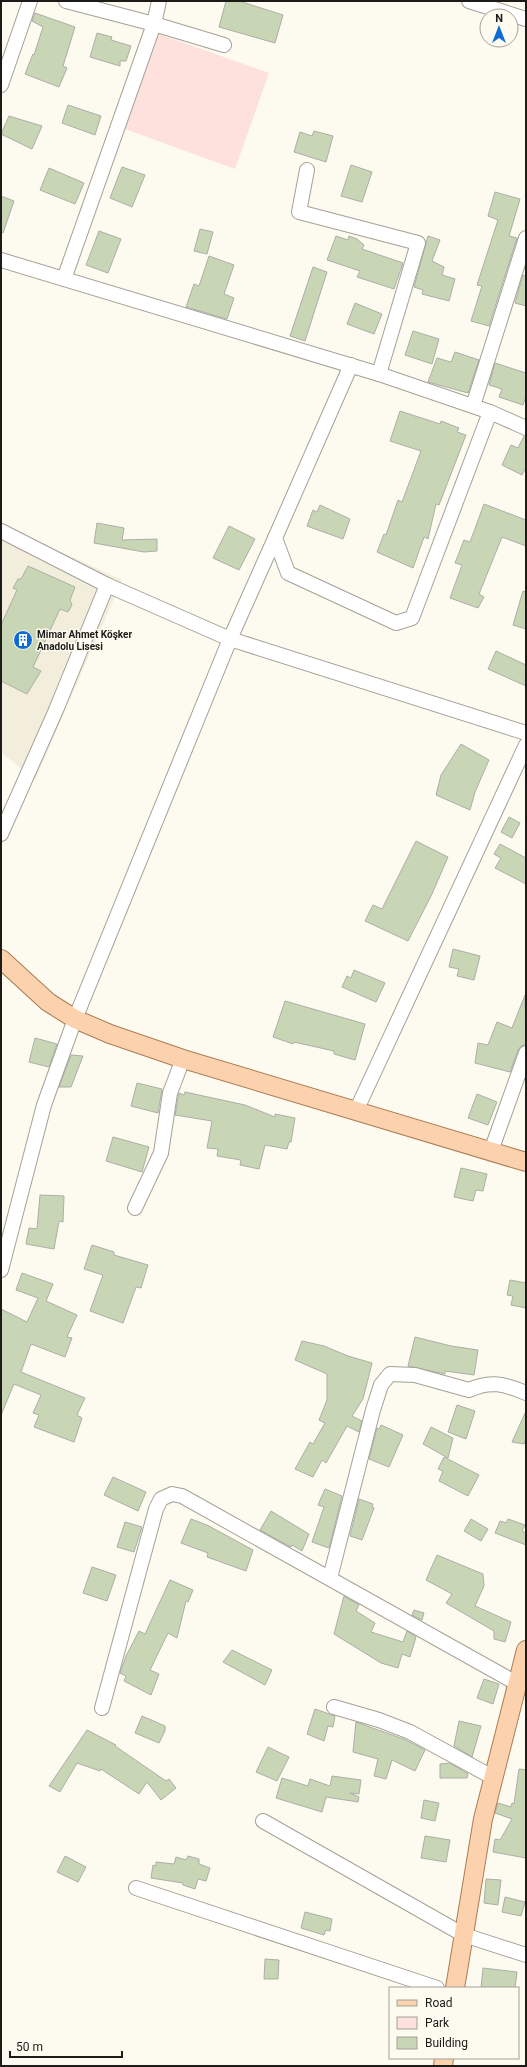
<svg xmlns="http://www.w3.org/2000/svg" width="527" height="2067" font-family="Roboto,sans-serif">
	<rect width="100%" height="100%" fill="#fdfaef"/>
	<path fill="#f3eddb" d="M1,524L122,580L35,780L1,752Z"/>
	<path fill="#fee1dc" d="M159,34L269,73L235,169L125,129Z"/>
	<g fill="#c8d6b5" stroke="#abafa6">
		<path d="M226,1H239L283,15L275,43L219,27Z"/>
		<path d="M35,13L75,27L63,66L67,68L59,87L25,74L33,54L34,55L43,27L32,21Z"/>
		<path d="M97,33L112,37L111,40L131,46L126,61H120V66L90,57Z"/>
		<path d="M68,105L101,116L95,135L62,123Z"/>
		<path d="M9,116L42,126L32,149L1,134Z"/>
		<path d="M314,131L333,136L326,162L294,152L300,132L312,136Z"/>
		<path d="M351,165L372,172L362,202L341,196Z"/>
		<path d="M122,167L145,175L132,207L110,198Z"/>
		<path d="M49,168L84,183L75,204L40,190Z"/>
		<path d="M495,192L520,199L509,236L517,238L489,326L471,321L482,286L477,285L498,220L488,216Z"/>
		<path d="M1,196L14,201L3,233L1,232Z"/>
		<path d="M200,229L213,232L207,254L194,251Z"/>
		<path d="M99,231L121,239L108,273L86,265Z"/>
		<path d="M336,236L348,240L349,236L357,239L364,245L362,249L403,263L394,289L357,277L360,271L327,260Z"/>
		<path d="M428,236L440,240L432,261L444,267L442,275L455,279L449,301L422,294L423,290L414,287Z"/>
		<path d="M209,256L234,265L224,294L234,298L227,319L186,307L194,284L199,286Z"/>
		<path d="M313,267L327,272L305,341L290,336Z"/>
		<path d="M523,275L526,276V306L515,303Z"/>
		<path d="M355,303L382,314L374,334L347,324Z"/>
		<path d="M413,331L439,339L432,364L405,355Z"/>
		<path d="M455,352L479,360L468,393L428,382L437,358L451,362Z"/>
		<path d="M495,363L526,373V396L523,405L499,397L502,389L489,385Z"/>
		<path d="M400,411L440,424L441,421L459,428L457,432L466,435L439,505L436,504L428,539L424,537L413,568L377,552L384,534L386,535L398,500L402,502L421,451L390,441Z"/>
		<path d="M524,436H526V467L522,475L502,465L511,445L518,448Z"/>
		<path d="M484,504L526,520V546L502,537L479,594L484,597L478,608L450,598L462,565L455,563L464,540L470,542Z"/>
		<path d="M320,505L350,519L343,539L307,526L313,510L317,512Z"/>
		<path d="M97,523L124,528L122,540L157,539V551L144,552L94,543Z"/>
		<path d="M229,526L255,539L239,570L213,558Z"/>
		<path d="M28,566L75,587L70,600L72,605L68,612L60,609L33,667L41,671L27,694L1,681V625L17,590L13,588L18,579H21Z"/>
		<path d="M523,591L526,592V629L513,625Z"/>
		<path d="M496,651L526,665V686L488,669Z"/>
		<path d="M461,744L489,760L475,792L470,810L436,795L441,775Z"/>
		<path d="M509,817L520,823L512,838L501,832Z"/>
		<path d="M416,841L448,857L432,894L408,941L365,921L373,905L382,909Z"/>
		<path d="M500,844L526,858V884L495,868L501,858L494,854Z"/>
		<path d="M453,949L480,956L474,980L457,976L459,969L449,967Z"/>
		<path d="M354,970L385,983L376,1002L342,987L347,976L351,978Z"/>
		<path d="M525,995L526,1045L521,1046L518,1050L510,1072L475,1063L478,1043L488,1045L497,1022L512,1028Z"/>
		<path d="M285,1001L365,1024L355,1060L334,1054V1051L294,1042L293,1044L273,1037Z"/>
		<path d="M35,1038L57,1044L49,1067L29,1062Z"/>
		<path d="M71,1055L83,1056L71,1087H59Z"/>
		<path d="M137,1083L162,1089L158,1113L131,1106Z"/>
		<path d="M185,1092L245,1105L275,1117V1114L295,1118L291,1142H289L287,1149L265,1145L259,1169L240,1165L241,1160L217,1156L218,1149L207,1148L212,1121L175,1115L179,1093L184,1095Z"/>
		<path d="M477,1094L497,1102L488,1125L468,1118Z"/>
		<path d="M113,1137L149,1147L142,1172L106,1161Z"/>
		<path d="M461,1168L487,1174L483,1191L476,1190L473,1201L454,1197Z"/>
		<path d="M40,1195L64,1196L63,1222L59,1221L54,1249L26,1244L29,1228L37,1229Z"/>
		<path d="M92,1245L114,1252V1255L148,1265L141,1288L136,1287L123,1323L90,1311L103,1275L84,1269Z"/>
		<path d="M22,1273L53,1284L46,1301L77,1315L67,1337L72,1338L65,1357L31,1344L21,1372L85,1398L77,1415L82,1418L74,1442L34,1427L39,1415L33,1413L41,1395L14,1384L1,1415V1309L27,1322L38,1298L16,1290Z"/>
		<path d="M510,1280L526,1283V1308L511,1305L513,1296L507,1295Z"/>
		<path d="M415,1337L451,1346L478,1350L474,1375L445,1371V1374L408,1366Z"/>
		<path d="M302,1341L324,1346L348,1356L372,1363L363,1399L352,1416L362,1421L359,1432L347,1426L326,1463L322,1460L313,1477L295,1469L310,1442L313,1444L325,1423L319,1420L327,1400V1374L295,1360Z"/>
		<path d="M457,1405L475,1411L466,1439L448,1432Z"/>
		<path d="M526,1411V1438L524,1444L512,1442Z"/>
		<path d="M381,1425L403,1435L389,1467L369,1459L377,1428L379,1429Z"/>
		<path d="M431,1427L453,1438L448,1458L423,1444Z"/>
		<path d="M444,1457L479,1475L468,1496L439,1481L443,1471L438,1469Z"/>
		<path d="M113,1477L146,1492L138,1511L104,1495Z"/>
		<path d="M325,1489L342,1496L329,1548L312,1542L324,1507L318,1505Z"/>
		<path d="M359,1499L373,1504L372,1507L374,1508L362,1540L350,1536Z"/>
		<path d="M271,1511L309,1534L302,1551L292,1545L291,1547L260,1530Z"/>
		<path d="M191,1519L207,1525L253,1550L246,1571L207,1557L208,1553L181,1543Z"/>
		<path d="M471,1519L488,1529L481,1541L464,1531Z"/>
		<path d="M508,1519L525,1525L522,1531L526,1533V1545L495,1533L500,1521L506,1523Z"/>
		<path d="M125,1522L142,1527L134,1552L117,1547Z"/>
		<path d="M437,1555L483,1574L484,1586L475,1606L511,1622L505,1642L494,1639V1631L446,1603L452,1594L426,1580Z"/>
		<path d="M92,1567L116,1575L107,1601L83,1593Z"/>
		<path d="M170,1580L193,1590L188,1602L186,1601L177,1638L168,1633L150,1670L159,1674L151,1695L124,1681L126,1676L120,1673L126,1656L139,1631L145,1634Z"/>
		<path d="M344,1596L359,1605L356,1611L375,1623L371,1632L403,1642L407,1631L416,1637L410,1657L402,1654L398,1668L381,1663L334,1634Z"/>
		<path d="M414,1610L424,1613L422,1620L412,1615Z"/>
		<path d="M232,1650L272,1670L265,1685L223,1662Z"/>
		<path d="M484,1679L499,1684L493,1704L477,1698Z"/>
		<path d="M315,1709L335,1716L333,1727L328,1726L324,1741L307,1734Z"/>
		<path d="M142,1716L165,1726V1731L159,1743L135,1733Z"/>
		<path d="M459,1721L481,1726L472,1757L454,1746Z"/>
		<path d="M356,1722L406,1740L425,1750L415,1771L392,1760L386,1779L374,1776L378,1759L353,1752Z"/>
		<path d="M87,1730L116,1745L115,1746L166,1781L169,1779L176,1788L161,1800L147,1782L139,1794L101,1769L100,1771L77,1763L60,1792L49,1786Z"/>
		<path d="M268,1747L289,1757L277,1781L256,1772Z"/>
		<path d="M450,1763L468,1774L467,1778H440V1764Z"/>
		<path d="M519,1769L526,1770V1858L493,1852L495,1839L500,1840L512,1819L495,1813L498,1803L511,1807L512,1803L514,1804Z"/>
		<path d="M332,1776L361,1780L359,1794L350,1793L359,1797L358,1802L326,1797L322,1812L276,1798L282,1778L308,1786L310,1779L330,1786Z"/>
		<path d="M424,1800L439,1803L435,1821L421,1818Z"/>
		<path d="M425,1836L450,1840L446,1862L421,1858Z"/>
		<path d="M65,1856L86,1867L78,1882L57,1872Z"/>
		<path d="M188,1856L199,1859V1864L210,1868L206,1881L198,1879L195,1889L183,1885V1883L151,1878L153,1865L156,1866V1862L174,1864L176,1857L186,1860Z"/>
		<path d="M486,1879L501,1880L498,1905L484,1903Z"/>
		<path d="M505,1897L525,1902L521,1916L502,1912Z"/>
		<path d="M305,1912L332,1919L330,1931L326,1930L324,1935L301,1928Z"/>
		<path d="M265,1959L279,1960L278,1979H264Z"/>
		<path d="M483,1968L517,1972L515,1988H481Z"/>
	</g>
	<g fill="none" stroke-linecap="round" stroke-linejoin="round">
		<defs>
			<g id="minor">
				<path d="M66,1L154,24L159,1"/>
				<path d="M469,1L526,19"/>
				<path d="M1,85L30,1"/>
				<path d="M307,170L299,212L418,243L379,374"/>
				<path d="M1,260L379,374L490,412L526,428"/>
				<path d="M64,279L154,24L224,45"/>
				<path d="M351,365L275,538L288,573L396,623L412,618L490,412"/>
				<path d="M473,406L526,238"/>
				<path d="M1,531L107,585"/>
				<path d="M1,834L56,710L107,585L230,639L526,733"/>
				<path d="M356,1111L526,745"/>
				<path d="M491,1151L526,1053"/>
				<path d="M135,1208L161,1153L170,1093L183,1059"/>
				<path d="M1,1270L44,1105L75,1019L230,639L275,538"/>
				<path d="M330,1578L373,1410L381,1385L390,1374L415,1375L469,1390C490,1380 505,1384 526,1393"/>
				<path d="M334,1707L379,1720L410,1732L494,1778"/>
				<path d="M102,1708L156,1509L161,1499L172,1494L182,1496L518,1684"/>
				<path d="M263,1821L464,1935L526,1955"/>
				<path d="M136,1888L437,1988"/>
			</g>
			<g id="major">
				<path d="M1,959L48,1002L75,1019L110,1034L183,1059L526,1162"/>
				<path d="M455,1988L483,1819L526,1650"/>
				<path d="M443,2066L444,2058"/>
			</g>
		</defs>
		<use href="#minor" stroke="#a4a197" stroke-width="16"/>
		<use href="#major" stroke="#ab7d56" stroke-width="20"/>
		<use href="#minor" stroke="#fff" stroke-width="14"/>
		<use href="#major" stroke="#fbd1ae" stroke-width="18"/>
	</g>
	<defs>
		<symbol id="building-disc" viewBox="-11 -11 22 22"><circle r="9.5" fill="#0f6bd4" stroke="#fdfaef"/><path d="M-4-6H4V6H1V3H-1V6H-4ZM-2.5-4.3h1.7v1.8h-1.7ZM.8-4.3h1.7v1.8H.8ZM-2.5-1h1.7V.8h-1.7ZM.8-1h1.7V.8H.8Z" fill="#fff"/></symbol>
	</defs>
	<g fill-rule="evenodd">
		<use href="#building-disc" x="12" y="629" width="22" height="22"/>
	</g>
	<g text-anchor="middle" stroke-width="3" stroke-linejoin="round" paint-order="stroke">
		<g font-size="10" font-weight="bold" fill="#1c1b18" stroke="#fdfaef" text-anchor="start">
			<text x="37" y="638">Mimar Ahmet Köşker<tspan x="37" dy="12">Anadolu Lisesi</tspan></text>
		</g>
	</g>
	<rect width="527" height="2067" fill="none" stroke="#1c1b18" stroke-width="4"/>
	<rect x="389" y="1987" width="130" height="72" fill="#fdfaef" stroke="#a3a199"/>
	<rect x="397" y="2000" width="20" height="6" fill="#fbd1ae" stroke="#a3a199"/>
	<text x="425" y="2007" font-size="12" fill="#1c1b18">Road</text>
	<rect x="397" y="2017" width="20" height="12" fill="#fee1dc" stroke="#a3a199"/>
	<text x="425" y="2027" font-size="12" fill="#1c1b18">Park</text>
	<rect x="397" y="2037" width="20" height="12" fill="#c8d6b5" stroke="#a3a199"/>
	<text x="425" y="2047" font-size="12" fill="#1c1b18">Building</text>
	<g transform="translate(499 28)"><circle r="19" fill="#fdfaef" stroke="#a3a199"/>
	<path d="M0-3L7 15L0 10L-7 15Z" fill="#0f6bd4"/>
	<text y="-6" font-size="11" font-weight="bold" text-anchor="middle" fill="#1c1b18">N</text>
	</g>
	<path d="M10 2051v6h112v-6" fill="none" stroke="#1c1b18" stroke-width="2"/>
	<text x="16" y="2051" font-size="12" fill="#1c1b18" stroke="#fdfaef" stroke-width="3" paint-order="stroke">50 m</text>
</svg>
